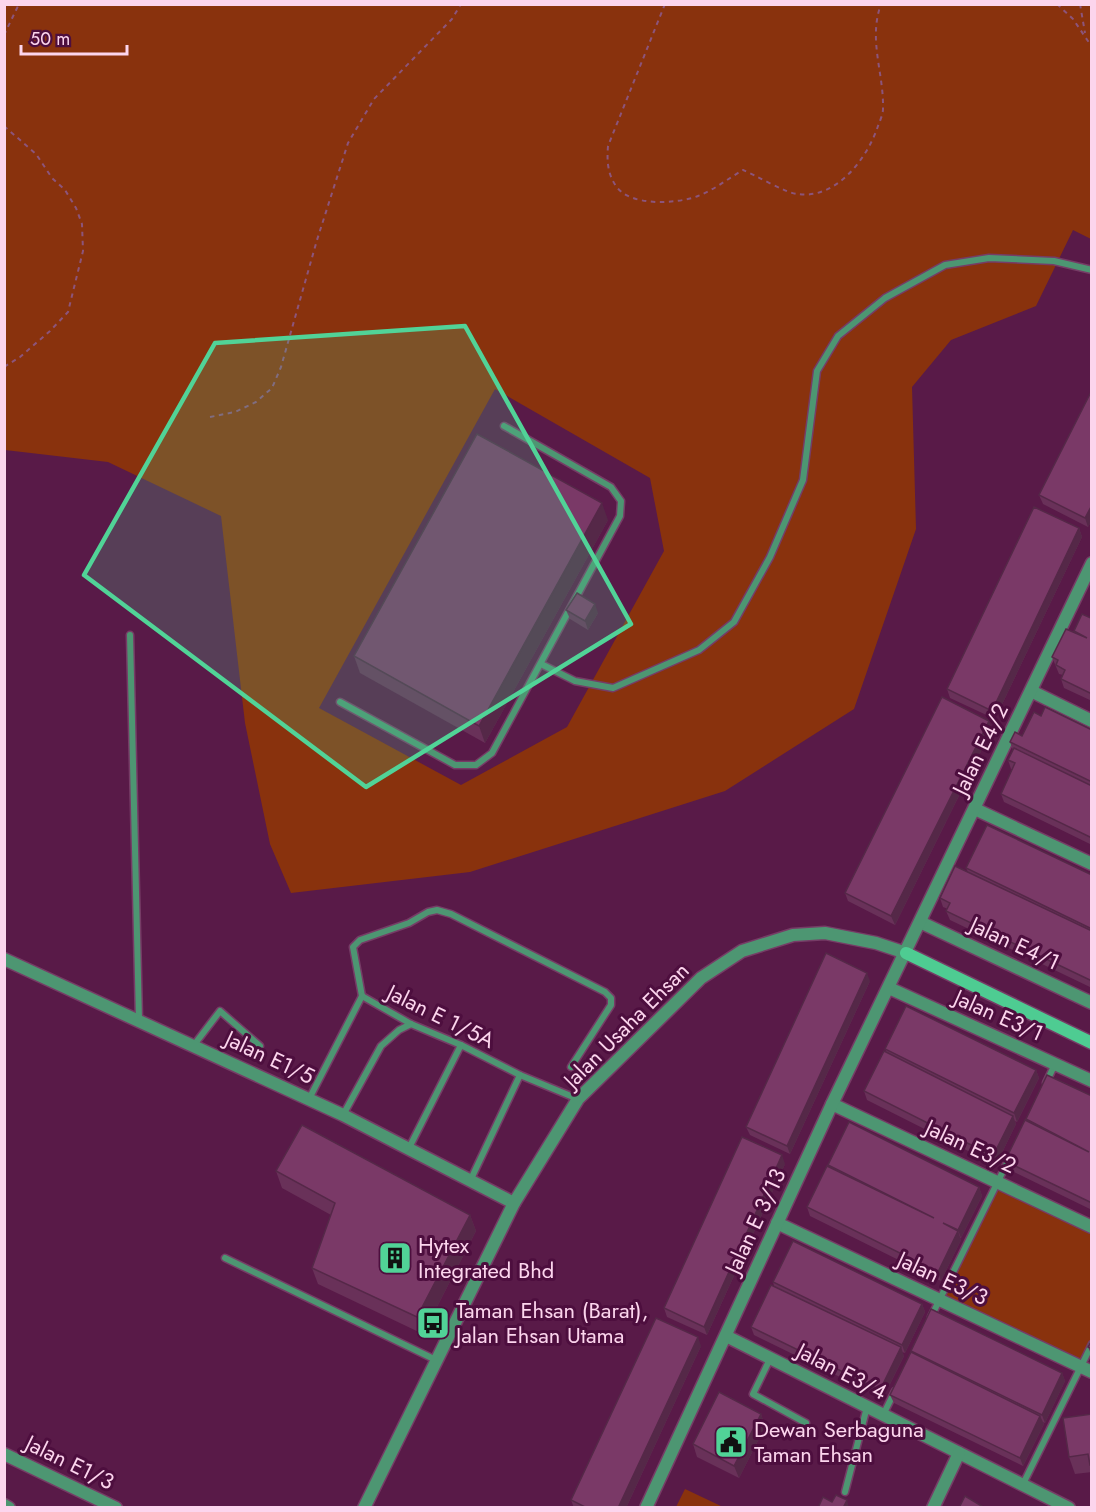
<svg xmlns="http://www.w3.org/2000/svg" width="1096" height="1512" font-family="Jost,sans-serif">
	<rect width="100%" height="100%" fill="#591a48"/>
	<g fill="#89320d" fill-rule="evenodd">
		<path d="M5,5H1091V239L1073,230L1036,306L951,340L912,387L916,529L854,709L725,791L470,872L291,893L270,844L245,723L221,516L108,462L5,450ZM495,389L650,478L664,551L567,727L461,785L319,708Z"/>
		<path d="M997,1182L1091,1227V1344L1081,1366L939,1300Z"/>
		<path d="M685,1489L723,1507H676Z"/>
	</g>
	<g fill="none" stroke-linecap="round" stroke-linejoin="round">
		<defs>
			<g id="lane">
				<path d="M130,635L139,1020"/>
				<path d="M541,664L575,681L613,688L699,650L734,622L770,557L803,480L817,371L838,336L885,298L945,265L989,258L1054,261L1092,270"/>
				<path d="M340,702L455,765H476L492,753L620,516L621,501L611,487L504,426"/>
				<path d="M362,996L353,947L360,940L409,923L428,912L437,910L451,914L605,992L611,998V1005L571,1067"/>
				<path d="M362,996L411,1024L461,1045L520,1075L578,1099"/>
				<path d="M194,1045L220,1011L260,1046"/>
				<path d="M1046,1083L1055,1064"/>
				<path d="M309,1099L362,996"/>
				<path d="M343,1115L381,1046L399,1030L411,1024"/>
				<path d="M409,1148L461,1045"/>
				<path d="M471,1179L520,1075"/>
				<path d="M225,1258L436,1360"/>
				<path d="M931,1317L1010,1157"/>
				<path d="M770,1359L753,1394L806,1423"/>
				<path d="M883,1415L895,1391"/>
				<path d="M1023,1484L1092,1344"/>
				<path d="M845,1492L867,1407"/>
			</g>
			<g id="street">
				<path d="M1031,691L1092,721"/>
				<path d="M975,809L1092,864"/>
				<path d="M920,922L1092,1003"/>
				<path d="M4,959L343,1115L514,1203"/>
				<path d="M889,988L1092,1081"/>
				<path d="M832,1104L1092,1227"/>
				<path d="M777,1223L1092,1372"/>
				<path d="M726,1336L1069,1508"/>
				<path d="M4,1454L116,1508"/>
				<path d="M4,1505L9,1508"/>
				<path d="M364,1508L514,1203L578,1099L701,978L742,951L793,935L825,933L876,943L906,953"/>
				<path d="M646,1508L832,1104L1092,563"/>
				<path d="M933,1508L959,1453"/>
			</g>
			<path id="secondary" d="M906,953L1092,1043"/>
		</defs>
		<use href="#lane" stroke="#763c66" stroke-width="9"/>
		<use href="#street" stroke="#763c66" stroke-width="15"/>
		<use href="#secondary" stroke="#763c66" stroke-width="15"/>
		<g stroke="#8c547b" stroke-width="2" stroke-dasharray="4.5 4.5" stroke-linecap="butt">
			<path d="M665,4L608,146C607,160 607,173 616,186C630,207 677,204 698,196C714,190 729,178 743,170C755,175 786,193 797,194C836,200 867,159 878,126C880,121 883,114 883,109C884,73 868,40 881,4"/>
			<path d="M1057,4L1073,19L1092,47"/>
			<path d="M1080,4L1085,33"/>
			<path d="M4,35L19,4"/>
			<path d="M4,126L36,154L52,178L65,190L76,208L82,224L83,251L68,312L50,331L20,357L4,367"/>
			<path d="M210,417L235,412L256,402L272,388L281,367L317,240L348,143L374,99L452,19L461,4"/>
		</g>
		<use href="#lane" stroke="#4d9672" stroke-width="6"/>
		<use href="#street" stroke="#4d9672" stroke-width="12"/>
		<use href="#secondary" stroke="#4ecc92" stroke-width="12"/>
	</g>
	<g fill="#693159">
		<path d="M1092,390V520L1088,527L1043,504L1039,495Z"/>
		<path d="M608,520L485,743L360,673L354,656Z"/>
		<path d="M1079,528L1082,537L995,719L950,698L947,689Z"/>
		<path d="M566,610L598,613L588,630L570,619Z"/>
		<path d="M1092,617V701L1064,688L1061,679L1063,675L1059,674L1052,657L1074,632V631Z"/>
		<path d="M1041,716L1092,730V845L1004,802L1001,794L1013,769H1011L1008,760L1013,750L1010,742L1022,736Z"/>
		<path d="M992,729L895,925L848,901L845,893Z"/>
		<path d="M966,868L1092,875V988L950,920L946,911L948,909L943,907L940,898L968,872Z"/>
		<path d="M870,981L790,1154L750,1135L746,1127Z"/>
		<path d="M885,1049L1036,1070L1039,1078L1017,1122L1015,1121L1016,1124L996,1165L867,1100L864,1091L886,1051Z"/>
		<path d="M1092,1096V1210L1008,1169L1005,1161L1026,1121V1119Z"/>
		<path d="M785,1164L707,1335L667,1317L664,1308Z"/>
		<path d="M828,1165L979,1187L982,1196L961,1238H960L961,1240L941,1281L810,1216L807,1207L829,1167Z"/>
		<path d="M276,1171L470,1215L476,1231L423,1334L318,1284L312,1268L331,1215L282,1188Z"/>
		<path d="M773,1282L922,1304L925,1312L905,1353L902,1352L904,1356L883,1398L754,1335L751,1327L774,1286Z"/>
		<path d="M1092,1340V1356L1088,1347Z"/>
		<path d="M701,1346L626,1508H574L571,1500Z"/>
		<path d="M911,1351L1062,1373L1065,1381L1045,1423L1043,1422L1044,1424L1023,1466L894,1403L890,1395L912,1353Z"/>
		<path d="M761,1414L765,1427L739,1478L697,1457L693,1444Z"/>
		<path d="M1092,1414V1472L1075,1474L1069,1457Z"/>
	</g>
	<g fill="#552848">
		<path d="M602,503L608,520L485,743L479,726Z"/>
		<path d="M1092,505V520L1088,527L1085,518Z"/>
		<path d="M1079,528L1082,537L995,719L992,711Z"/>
		<path d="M595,604L598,613L588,630L585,621Z"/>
		<path d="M989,721L992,729L895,925L891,916Z"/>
		<path d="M867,973L870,981L790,1154L787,1146Z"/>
		<path d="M1036,1070L1039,1078L1017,1122L1014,1113Z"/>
		<path d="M1013,1116L1016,1124L996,1165L993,1156Z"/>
		<path d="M782,1155L785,1164L707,1335L704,1327Z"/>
		<path d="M979,1187L982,1196L961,1238L958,1230Z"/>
		<path d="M470,1215L476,1231L423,1334L417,1317Z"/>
		<path d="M958,1231L961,1240L941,1281L938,1272Z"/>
		<path d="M922,1304L925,1312L905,1353L902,1345Z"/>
		<path d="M698,1337L701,1346L626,1508H618Z"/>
		<path d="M901,1347L904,1356L883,1398L880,1390Z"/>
		<path d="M1062,1373L1065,1381L1045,1423L1042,1415Z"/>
		<path d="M761,1414L765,1427L739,1478L734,1466Z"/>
		<path d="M1040,1416L1044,1424L1023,1466L1020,1458Z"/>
		<path d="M847,1500L849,1508H843Z"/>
	</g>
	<g fill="#7a3967" stroke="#552848" stroke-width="1.5">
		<path d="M1092,390V505L1085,518L1039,495Z"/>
		<path d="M477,434L602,503L479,726L354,656Z"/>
		<path d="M1034,507L1079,528L992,711L947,689Z"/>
		<path d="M577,593L595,604L585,621L566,610Z"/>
		<path d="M1082,614L1091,618L1092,617V694L1061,679L1065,670L1056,665L1058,660L1052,657L1066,629L1087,638L1074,631Z"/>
		<path d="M942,697L989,721L891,916L845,893Z"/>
		<path d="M1045,707L1092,730V782L1010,742L1015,732L1022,736L1034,712L1041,716Z"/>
		<path d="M1014,748L1092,786V838L1001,794L1015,763L1008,760Z"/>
		<path d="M987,825L1092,875V929L966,868Z"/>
		<path d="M955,866L1092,931V981L946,911L950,903L940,898Z"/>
		<path d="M826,953L867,973L787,1146L746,1127Z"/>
		<path d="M906,1006L1036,1070L1014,1113L885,1049Z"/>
		<path d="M884,1051L1013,1116L993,1156L864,1091Z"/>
		<path d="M1047,1075L1092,1096V1203L1005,1161L1025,1120L1089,1152L1026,1119Z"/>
		<path d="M849,1122L979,1187L958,1230L943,1223L958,1231L938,1272L807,1207L827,1166L934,1218L828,1165Z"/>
		<path d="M302,1125L470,1215L417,1317L312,1268L335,1203L276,1171Z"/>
		<path d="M742,1137L782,1155L704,1327L664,1308Z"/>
		<path d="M793,1241L922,1304L902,1345L773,1282Z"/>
		<path d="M771,1285L901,1347L880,1390L751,1327Z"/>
		<path d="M931,1309L1062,1373L1042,1415L911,1351Z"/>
		<path d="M656,1318L698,1337L618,1508H587L571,1500Z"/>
		<path d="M1092,1340V1349L1088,1347Z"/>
		<path d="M911,1352L1040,1416L1020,1458L890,1395Z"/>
		<path d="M719,1392L761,1414L734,1466L693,1444Z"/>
		<path d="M1092,1414V1464L1090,1465L1088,1454L1069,1457L1063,1418Z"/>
		<path d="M836,1495L847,1500L843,1508H818L823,1497L832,1502Z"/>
		<path d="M965,1496L985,1508H959Z"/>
	</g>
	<path fill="#51d397" fill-opacity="0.2" stroke="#51d397" stroke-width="4.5" stroke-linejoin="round" d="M465,326L631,624L366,787L84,575L215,343Z"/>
	<defs>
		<symbol id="building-square" viewBox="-11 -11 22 22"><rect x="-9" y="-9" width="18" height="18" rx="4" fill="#51d397" stroke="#4d0e3e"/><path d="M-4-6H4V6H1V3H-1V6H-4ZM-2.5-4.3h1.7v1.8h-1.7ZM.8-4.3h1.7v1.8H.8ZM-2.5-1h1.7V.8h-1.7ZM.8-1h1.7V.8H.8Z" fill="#111"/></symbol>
		<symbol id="bus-square" viewBox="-11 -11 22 22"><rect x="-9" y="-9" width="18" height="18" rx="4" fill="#51d397" stroke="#4d0e3e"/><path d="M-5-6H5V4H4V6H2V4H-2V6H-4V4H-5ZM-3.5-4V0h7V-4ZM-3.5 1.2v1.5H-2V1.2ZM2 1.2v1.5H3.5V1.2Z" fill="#111"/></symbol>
		<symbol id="civic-square" viewBox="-11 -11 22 22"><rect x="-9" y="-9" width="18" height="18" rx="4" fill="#51d397" stroke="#4d0e3e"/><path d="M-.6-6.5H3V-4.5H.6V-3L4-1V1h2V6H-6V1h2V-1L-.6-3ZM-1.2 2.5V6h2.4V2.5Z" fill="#111"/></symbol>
	</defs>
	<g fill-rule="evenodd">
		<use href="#building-square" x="376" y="1239" width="38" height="38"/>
		<use href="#bus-square" x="414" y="1304" width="38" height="38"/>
		<use href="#civic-square" x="712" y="1423" width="38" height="38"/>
	</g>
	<g text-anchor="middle" stroke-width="6" stroke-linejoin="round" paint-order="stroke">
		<g font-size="22" fill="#fcd5ed" stroke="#4d0e3e">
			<text transform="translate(980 749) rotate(-64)" y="8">Jalan E4/2</text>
			<text transform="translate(1015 943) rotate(25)" y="8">Jalan E4/1</text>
			<text transform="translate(999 1015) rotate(24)" y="8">Jalan E3/1</text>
			<text transform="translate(441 1016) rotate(26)" y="8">Jalan E 1/5A</text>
			<text transform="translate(626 1025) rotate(-45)" y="8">Jalan Usaha Ehsan</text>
			<text transform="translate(270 1057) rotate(25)" y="8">Jalan E1/5</text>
			<text transform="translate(971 1146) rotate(25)" y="8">Jalan E3/2</text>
			<text transform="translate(755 1221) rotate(-65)" y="8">Jalan E 3/13</text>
			<text transform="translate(943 1278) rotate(25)" y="8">Jalan E3/3</text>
			<text transform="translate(842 1371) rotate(27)" y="8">Jalan E3/4</text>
			<text transform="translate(70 1462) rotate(26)" y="8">Jalan E1/3</text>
		</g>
		<g font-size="22" fill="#fcd5ed" stroke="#4d0e3e" text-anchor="start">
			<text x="418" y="1253">Hytex<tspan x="418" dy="25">Integrated Bhd</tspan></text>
			<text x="456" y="1318">Taman Ehsan (Barat),<tspan x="456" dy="25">Jalan Ehsan Utama</tspan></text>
			<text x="754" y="1437">Dewan Serbaguna<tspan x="754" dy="25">Taman Ehsan</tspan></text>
		</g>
	</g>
	<rect width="1096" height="1512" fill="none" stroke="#fcd5ed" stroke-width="12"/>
	<path d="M21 45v9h106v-9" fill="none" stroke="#fcd5ed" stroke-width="3"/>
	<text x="30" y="45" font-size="18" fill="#fcd5ed" stroke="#4d0e3e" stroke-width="4.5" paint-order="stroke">50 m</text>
</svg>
